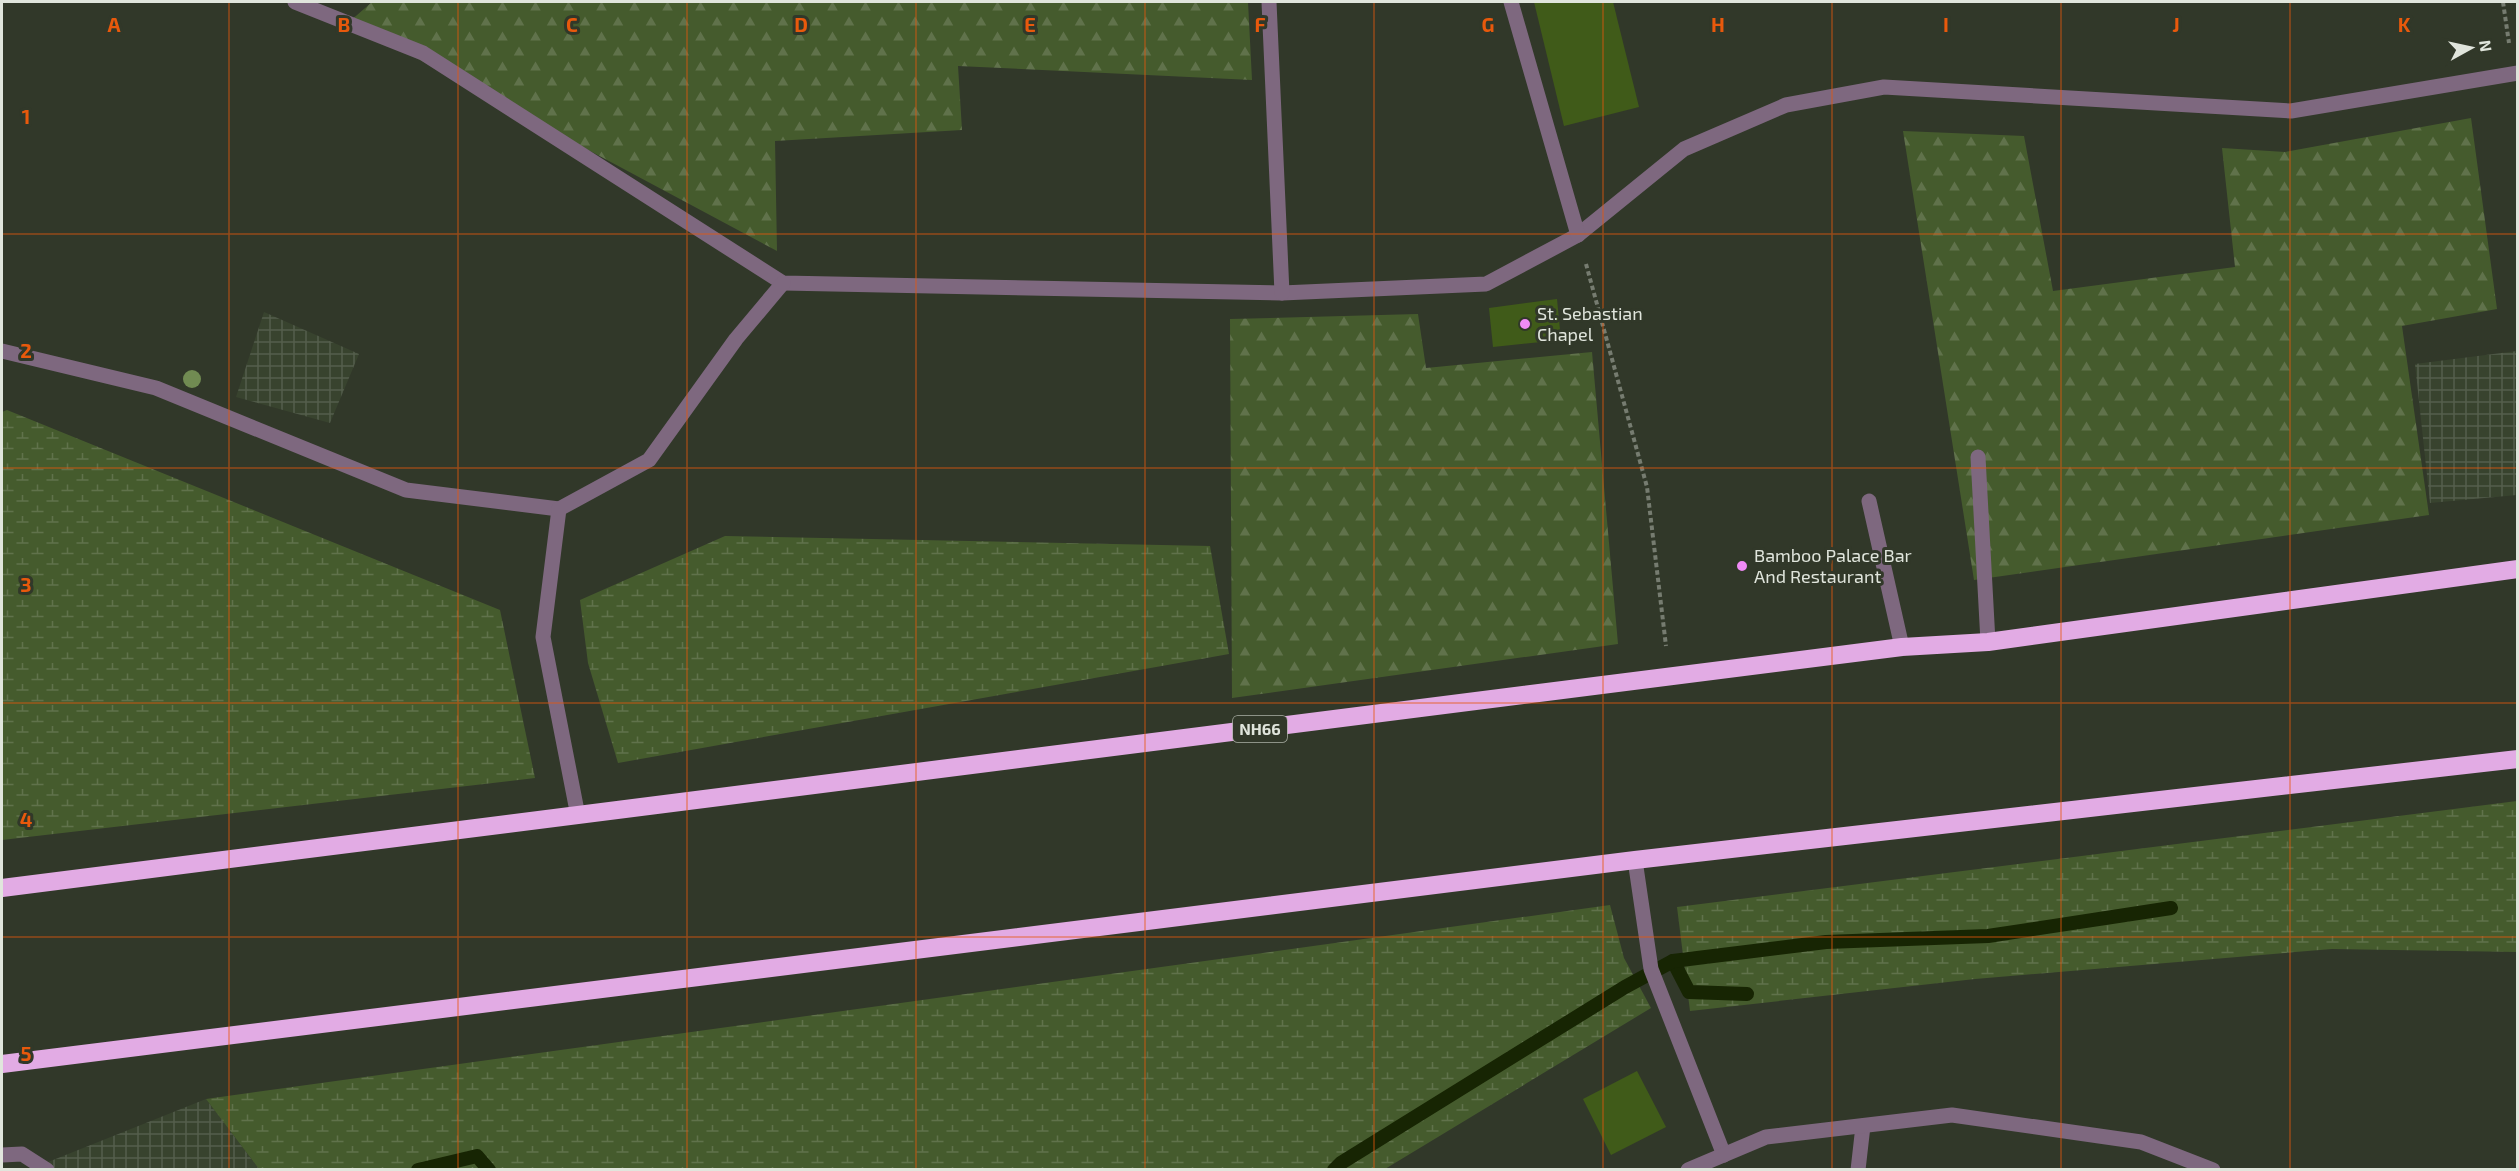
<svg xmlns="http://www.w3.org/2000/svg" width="2519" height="1171" font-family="'Exo 2',sans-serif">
	<defs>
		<pattern id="industrial-grid" width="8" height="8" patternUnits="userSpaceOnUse" patternTransform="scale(1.5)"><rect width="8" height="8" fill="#38432e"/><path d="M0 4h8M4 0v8" fill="none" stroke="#545e4c"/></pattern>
		<pattern id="forest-firs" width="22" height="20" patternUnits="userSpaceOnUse" patternTransform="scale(1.5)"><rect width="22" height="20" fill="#455b2d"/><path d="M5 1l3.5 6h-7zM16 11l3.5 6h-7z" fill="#60724b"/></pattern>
		<pattern id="wetland-marsh" width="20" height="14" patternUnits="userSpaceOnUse" patternTransform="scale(1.5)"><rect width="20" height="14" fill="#455b2d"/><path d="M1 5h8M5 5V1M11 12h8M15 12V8" fill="none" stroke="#60724b"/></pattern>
	</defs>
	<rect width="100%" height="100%" fill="#313829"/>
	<g fill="url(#industrial-grid)">
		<path d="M264,312L359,354L330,423L236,397Z"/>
		<path d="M2517,351V495L2430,503L2415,364Z"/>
		<path d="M206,1099L259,1169L28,1170Z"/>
	</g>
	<g fill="url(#forest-firs)">
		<path d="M372,2H1248L1252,80L958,66L962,130L775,141L777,251L349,22Z"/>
		<path d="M2471,118L2497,309L2402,326L2429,515L1974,580L1903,131L2024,136L2053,291L2235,267L2222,148L2285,152Z"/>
		<path d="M1418,314L1426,368L1592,352L1618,644L1232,698L1230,319Z"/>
	</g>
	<g fill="url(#wetland-marsh)">
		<path d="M7,410L500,610L535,778L2,840V412Z"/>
		<path d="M725,536L1210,546L1229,654L618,763L588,663L580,600Z"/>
		<path d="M2517,801V952L2332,949L1975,979L1690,1011L1677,907Z"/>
		<path d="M1610,905L1624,958L1651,1008L1385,1169H259L206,1099Z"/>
	</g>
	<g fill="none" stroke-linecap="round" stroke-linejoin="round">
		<g stroke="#172503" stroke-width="14">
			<path d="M1673,961L1689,992L1747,994"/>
			<path d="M418,1170L477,1156L489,1170"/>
			<path d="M1334,1170L1341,1163L1625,987L1673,961L1826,942L1988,936L2171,908"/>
		</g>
	</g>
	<g fill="#405b19">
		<path d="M1534,2H1613L1639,107L1564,126Z"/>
		<path d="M1557,299L1561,340L1493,347L1489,308Z"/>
		<path d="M1637,1071L1666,1127L1611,1155L1583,1099Z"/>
	</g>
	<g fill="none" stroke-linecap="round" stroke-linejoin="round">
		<g stroke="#767c70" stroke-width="4" stroke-dasharray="4.5 3" stroke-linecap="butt">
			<path d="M2503,2L2509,43"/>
			<path d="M1586,264L1647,487L1666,646"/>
		</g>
		<g stroke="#7e687f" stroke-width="15">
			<path d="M1978,457L1988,642"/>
			<path d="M1869,501L1902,647"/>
			<path d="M2,1155L22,1154L47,1170"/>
			<path d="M1858,1170L1863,1126"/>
		</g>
		<g stroke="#7e687f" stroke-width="15">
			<path d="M295,2L423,53L783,283L1282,293L1486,284L1578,235L1684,149L1786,105L1884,87L2291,111L2518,73"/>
			<path d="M1269,2L1282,293"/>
			<path d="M1511,2L1578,235"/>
			<path d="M2,351L156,388L406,490L559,509"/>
			<path d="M578,816L543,637L559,509L649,460L736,339L783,283"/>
			<path d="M1635,860L1651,969L1724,1155"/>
			<path d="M1688,1170L1766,1137L1952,1115L2141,1142L2213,1170"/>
		</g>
		<g stroke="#e2abe4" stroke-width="18">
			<path d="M2,888L1902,647L1988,642L2518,569"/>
			<path d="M2,1064L1635,860L2518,759"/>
		</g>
	</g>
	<circle fill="#718b52" cx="192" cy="379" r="9"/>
	<path fill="none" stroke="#e8590c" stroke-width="1.5" stroke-opacity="0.55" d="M229,2V1170M458,2V1170M687,2V1170M916,2V1170M1145,2V1170M1374,2V1170M1603,2V1170M1832,2V1170M2061,2V1170M2290,2V1170M2,234H2518M2,468H2518M2,703H2518M2,937H2518"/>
	<g fill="#f08bf6" stroke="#313829" stroke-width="2">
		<circle cx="1525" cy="324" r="6"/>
		<circle cx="1742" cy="566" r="6"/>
	</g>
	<g text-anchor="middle" stroke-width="6" stroke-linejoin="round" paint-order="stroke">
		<rect fill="#313829" stroke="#acb1a6" stroke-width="1.5" x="1233" y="716" width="54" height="26" rx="4.5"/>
		<g font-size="16" font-weight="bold" fill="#e0e5dc">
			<text x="1260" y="735">NH66</text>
		</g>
		<g font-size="18" fill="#e0e5dc" stroke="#313829" text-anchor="start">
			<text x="1537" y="320">St. Sebastian<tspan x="1537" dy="21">Chapel</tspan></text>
			<text x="1754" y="562">Bamboo Palace Bar<tspan x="1754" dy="21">And Restaurant</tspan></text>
		</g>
	</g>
	<g font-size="20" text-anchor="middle" font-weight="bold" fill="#e8590c" stroke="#313829" stroke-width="6" stroke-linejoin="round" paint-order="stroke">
		<text x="114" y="32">A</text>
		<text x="344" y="32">B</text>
		<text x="572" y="32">C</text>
		<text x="801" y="32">D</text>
		<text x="1030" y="32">E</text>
		<text x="1260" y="32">F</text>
		<text x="1488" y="32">G</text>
		<text x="1718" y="32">H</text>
		<text x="1946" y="32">I</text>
		<text x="2176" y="32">J</text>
		<text x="2404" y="32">K</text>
		<text x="26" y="124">1</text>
		<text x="26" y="358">2</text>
		<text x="26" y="592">3</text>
		<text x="26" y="827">4</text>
		<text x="26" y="1061">5</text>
	</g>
	<rect width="2519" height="1171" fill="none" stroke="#e0e5dc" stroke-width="6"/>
	<g transform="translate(2471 48) rotate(82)" stroke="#313829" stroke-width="4.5" paint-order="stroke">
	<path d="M0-4.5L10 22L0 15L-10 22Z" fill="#e0e5dc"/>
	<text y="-9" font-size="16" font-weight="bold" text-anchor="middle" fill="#e0e5dc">N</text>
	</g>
</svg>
